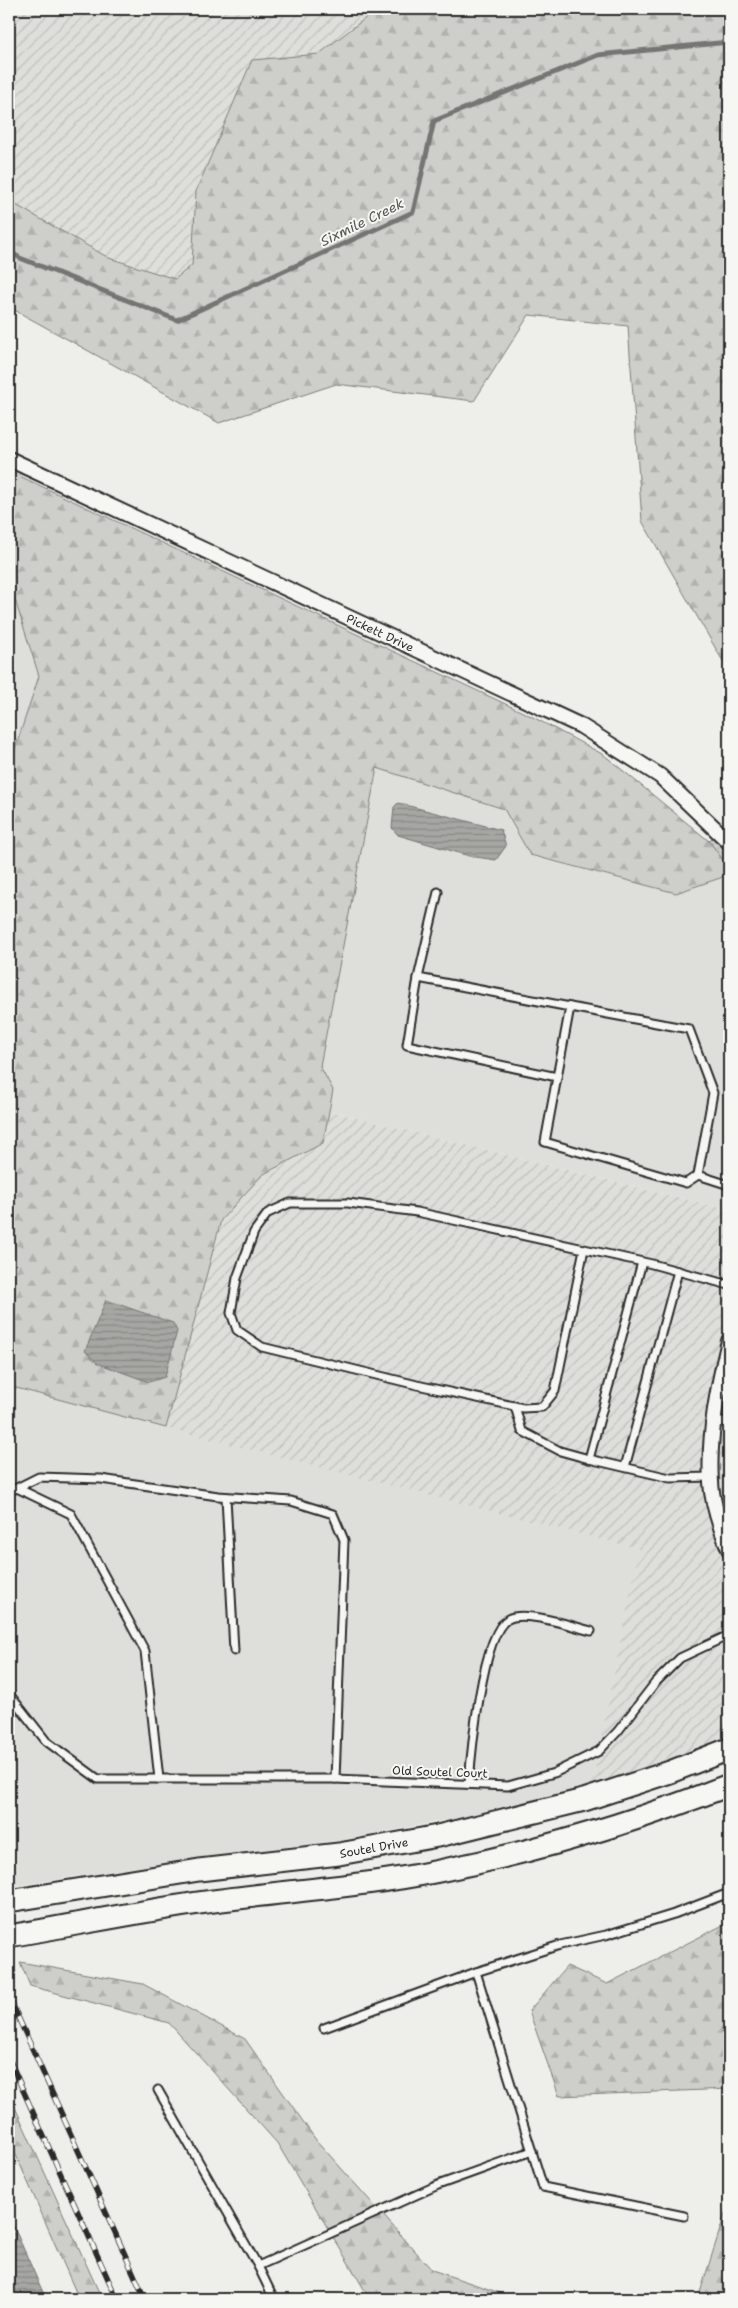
<svg xmlns="http://www.w3.org/2000/svg" width="738" height="2308" font-family="'Shantell Sans',sans-serif">
	<defs>
		<pattern id="industrial-furrows" width="10" height="10" patternUnits="userSpaceOnUse" patternTransform="scale(1.25)"><rect width="10" height="10" fill="#dededb"/><path d="M-1 1l2-2M0 10L10 0M9 11l2-2" fill="none" stroke="#bfbfbc"/></pattern>
		<pattern id="green-dots" width="8" height="8" patternUnits="userSpaceOnUse" patternTransform="scale(1.25)"><rect width="8" height="8" fill="#cececa"/><path d="M2 2h.1M6 6h.1" fill="none" stroke="#b1b1ae" stroke-width="1.8" stroke-linecap="round"/></pattern>
		<pattern id="forest-firs" width="22" height="20" patternUnits="userSpaceOnUse" patternTransform="scale(1.25)"><rect width="22" height="20" fill="#cececa"/><path d="M5 1l3.5 6h-7zM16 11l3.5 6h-7z" fill="#b1b1ae"/></pattern>
		<pattern id="water-rules" width="6" height="5" patternUnits="userSpaceOnUse" patternTransform="scale(1.25)"><rect width="6" height="5" fill="#a6a6a3"/><path d="M0 2.5h6" fill="none" stroke="#878785"/></pattern>
	</defs>
	<rect width="100%" height="100%" fill="#eeeeea"/>
	<filter id="ink" filterUnits="userSpaceOnUse"><feTurbulence type="fractalNoise" baseFrequency=".02" numOctaves="2"/><feDisplacementMap in="SourceGraphic" scale="10" xChannelSelector="R" yChannelSelector="G"/><feConvolveMatrix kernelMatrix="1 2 1 2 8 2 1 2 1" color-interpolation-filters="sRGB"/></filter>
	<g filter="url(#ink)">
		<g fill="#dededb">
			<path d="M9,581L39,676L9,767Z"/>
			<path d="M377,768L504,809L530,856L676,893L729,875V1210L329,1111L333,1090L320,1066Z"/>
			<path d="M9,1386L640,1549L592,1785L505,1809L343,1840L195,1858L9,1887Z"/>
		</g>
		<g fill="url(#industrial-furrows)">
			<path d="M9,9H370L368,16L319,54L252,60L196,191L192,265L175,279L109,258L16,205L9,185Z"/>
			<path d="M329,1111L729,1210V1738L592,1785L639,1549L166,1428L221,1220L262,1175L323,1143Z"/>
		</g>
		<path fill="url(#green-dots)" stroke="#7c7c7a" d="M729,822V868L709,841Z"/>
		<g fill="url(#forest-firs)" stroke="#7c7c7a">
			<path d="M370,9H729V664L724,663L642,521L628,326L529,315L474,401L336,384L219,423L9,307V185L16,205L109,258L175,279L192,265L196,191L252,60L319,54L368,16Z"/>
			<path d="M9,471L529,715L604,755L709,841L729,868V875L676,893L530,855L504,809L377,768L320,1066L333,1090L323,1143L262,1175L221,1220L166,1428L9,1386V767L39,676L9,581Z"/>
			<path d="M729,1922V2089L559,2096L529,2011L567,1966L607,1984Z"/>
			<path d="M20,1962L143,1984L245,2039L316,2140L432,2270L518,2299H370L277,2143L169,2023L30,1986Z"/>
			<path d="M9,2094L102,2299H79L9,2139Z"/>
			<path d="M729,2201V2299H698Z"/>
		</g>
		<g fill="url(#water-rules)" stroke="#757573">
			<path d="M398,803L501,830L506,846L496,860L469,856L398,835L392,828L394,807Z"/>
			<path d="M106,1300L173,1323L177,1331L165,1377L149,1382L97,1363L85,1351Z"/>
			<path d="M9,2216L46,2299H9Z"/>
		</g>
		<g fill="none" stroke-linecap="round" stroke-linejoin="round">
			<path stroke="#757573" stroke-width="5" d="M9,251L20,258L177,320L413,212L434,121L598,55L729,42"/>
			<defs>
				<g id="service">
					<path d="M438,892L418,978L570,1007"/>
					<path d="M418,978L407,1045L557,1077"/>
					<path d="M570,1007L689,1029L713,1093L698,1175L686,1183L545,1142Z"/>
					<path d="M698,1175L729,1185"/>
					<path d="M584,1249L555,1391L542,1407L523,1408L417,1385L262,1347L237,1330L231,1313L237,1278L254,1232L268,1213L290,1203H348L417,1212L652,1264L729,1285"/>
					<path d="M642,1262L589,1459L670,1478L711,1477"/>
					<path d="M515,1406L522,1431L560,1451L589,1459"/>
					<path d="M714,1424L729,1420"/>
					<path d="M625,1467L678,1271"/>
					<path d="M17,1488L39,1477L101,1479L218,1496L291,1501L333,1514L344,1540L335,1779L508,1786L554,1773L599,1751L618,1731L655,1683L680,1658L729,1635"/>
					<path d="M9,1491L17,1488L71,1514L145,1651L159,1779"/>
					<path d="M226,1497L234,1651"/>
					<path d="M9,1694L46,1741L98,1779H335"/>
					<path d="M469,1784C471,1755 482,1633 508,1619C526,1610 571,1626 591,1631"/>
					<path d="M476,1972L543,2187L684,2216"/>
					<path d="M324,2028L476,1972L560,1945L606,1935L674,1914L729,1893"/>
					<path d="M158,2090L258,2266"/>
					<path d="M274,2299L258,2266L438,2185L532,2151"/>
				</g>
				<g id="minor">
					<path d="M9,459L581,726L660,776L729,842"/>
					<path d="M729,1341C718,1386 708,1436 711,1482C712,1504 721,1529 729,1549"/>
				</g>
				<g id="primary">
					<path d="M9,1901L199,1870L339,1854L438,1836L584,1800L670,1772L729,1749"/>
					<path d="M9,1936C75,1925 140,1911 206,1902C284,1891 362,1887 439,1871C538,1851 635,1822 729,1785"/>
				</g>
			</defs>
			<use href="#service" stroke="#2b2b2b" stroke-width="11"/>
			<use href="#minor" stroke="#2b2b2b" stroke-width="18"/>
			<use href="#primary" stroke="#2b2b2b" stroke-width="25"/>
			<use href="#service" stroke="#f6f6f2" stroke-width="7"/>
			<use href="#minor" stroke="#f6f6f2" stroke-width="14"/>
			<use href="#primary" stroke="#f6f6f2" stroke-width="21"/>
			<defs>
				<g id="rail">
					<path d="M9,1997L145,2299"/>
					<path d="M9,2059L117,2299"/>
				</g>
			</defs>
			<use href="#rail" stroke="#2b2b2b" stroke-width="5.5"/>
			<use href="#rail" stroke="#f6f6f2" stroke-width="4" stroke-dasharray="11" stroke-linecap="butt"/>
		</g>
	</g>
	<g text-anchor="middle" stroke-width="4" stroke-linejoin="round" paint-order="stroke">
		<g font-size="12" fill="#2b2b2b" stroke="#f6f6f2">
			<text transform="translate(380 633) rotate(25)" y="4">Pickett Drive</text>
			<text transform="translate(440 1772) rotate(2)" y="4">Old Soutel Court</text>
			<text transform="translate(374 1848) rotate(-10)" y="4">Soutel Drive</text>
		</g>
		<g font-size="14" font-style="italic" fill="#565655" stroke="#f6f6f2">
			<text transform="translate(362 222) rotate(-26)" y="5">Sixmile Creek</text>
		</g>
	</g>
	<rect width="738" height="2308" fill="none" stroke="#f6f6f2" stroke-width="30"/>
	<rect x="15" y="15" width="708" height="2278" fill="none" stroke="#2b2b2b" stroke-width="2" filter="url(#ink)"/>
</svg>
